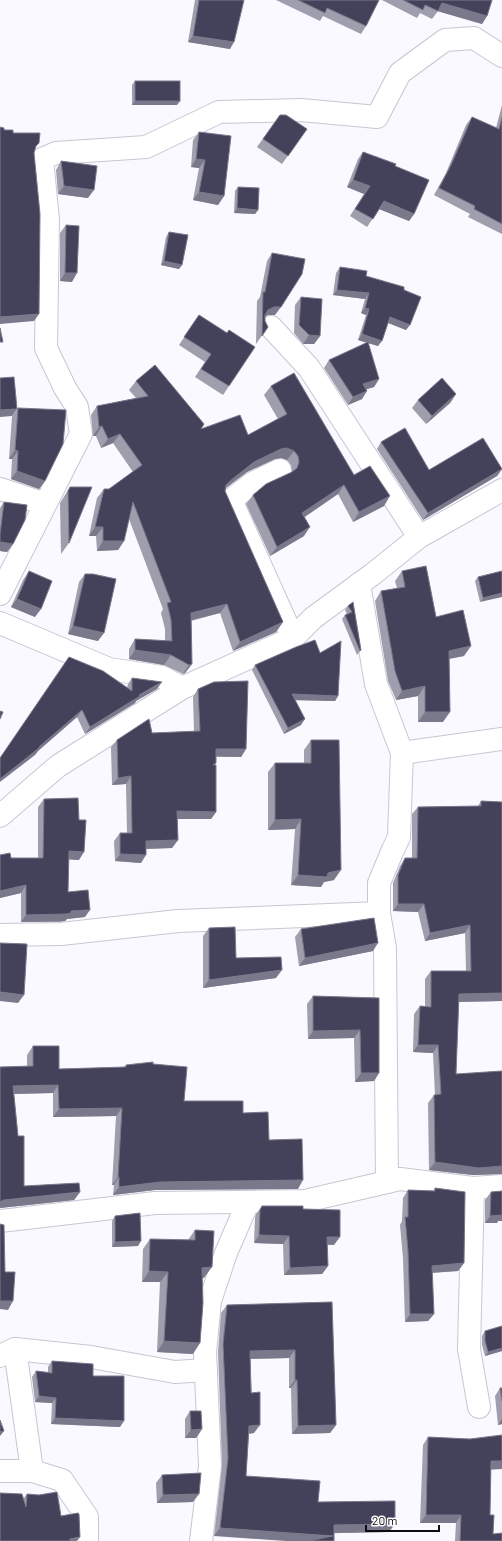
<svg xmlns="http://www.w3.org/2000/svg" width="502" height="1541" font-family="Barlow,sans-serif">
	<rect width="100%" height="100%" fill="#f9f9ff"/>
	<g fill="none" stroke-linecap="round" stroke-linejoin="round">
		<defs>
			<g id="minor">
				<path d="M271,327L309,368L419,537"/>
				<path d="M280,470L253,483L231,500L293,638"/>
				<path d="M0,489L45,504"/>
				<path d="M359,584L376,684L402,753L399,837L392,852L379,883V913L385,948L387,1182"/>
				<path d="M0,594L81,434L77,407L65,388L46,348L48,220L42,159L56,153L146,147L219,112L301,110L377,117L400,73L445,40L474,38L502,56"/>
				<path d="M0,623L109,669L162,677L182,688"/>
				<path d="M402,753L502,739"/>
				<path d="M0,816L58,766L182,688L293,638L313,618L373,574L419,537L502,490"/>
				<path d="M0,935L61,934L178,921L379,913"/>
				<path d="M473,1188L469,1349L479,1407"/>
				<path d="M0,1221L155,1203L305,1201L400,1179L473,1188L502,1186"/>
				<path d="M15,1349L91,1357L175,1372L206,1370"/>
				<path d="M0,1356L15,1349L32,1471H0"/>
				<path d="M32,1471L62,1480L87,1517V1541"/>
				<path d="M201,1541L210,1466L205,1352L210,1301L226,1253L248,1202"/>
			</g>
		</defs>
		<use href="#minor" stroke="#c7c7d4" stroke-width="24"/>
		<use href="#minor" stroke="#fff" stroke-width="22"/>
	</g>
	<g fill="#9e9eac">
		<path d="M195,0H244L230,49L188,42Z"/>
		<path d="M276,0H379L366,26L361,34L323,16L320,21Z"/>
		<path d="M382,0H492L487,16L482,24L438,11L432,19L420,13L417,18Z"/>
		<path d="M135,81L177,105H132V85Z"/>
		<path d="M502,105V234L468,217L470,214L434,195L446,173L466,125L472,117L496,128Z"/>
		<path d="M280,115L307,129L282,164L257,147Z"/>
		<path d="M199,132L224,196L218,205L193,200L199,168L191,167L193,140Z"/>
		<path d="M363,152L395,166L414,214L409,221L379,209L367,227L350,216L364,194L347,187L358,159Z"/>
		<path d="M61,161L88,198L58,194L56,170Z"/>
		<path d="M238,187L258,210L255,214L234,213L235,191Z"/>
		<path d="M66,225L72,282L60,281V233Z"/>
		<path d="M169,232L182,265L179,269L161,265L166,237Z"/>
		<path d="M272,253L275,315H268L265,317V321L268,327L256,344L257,301L260,297L267,261Z"/>
		<path d="M340,267L366,276L404,290L406,330L388,323L378,346L368,343L379,379L374,387L366,389L362,399L348,405L324,368L329,360L367,343L358,340L366,315L361,313L365,299L333,295L336,273Z"/>
		<path d="M301,297L320,336L314,344H303L294,333L295,305Z"/>
		<path d="M199,315L227,333L229,386L223,395L195,377L205,362L179,345Z"/>
		<path d="M136,381L201,429L248,435L278,419L264,395L271,386L354,475L384,506L353,522L338,494L304,517V536L270,556L246,504L253,495L292,472L291,465L287,460L281,458L275,459L247,472L226,488L225,491L283,622L276,632L233,651L220,613L191,621L192,664L185,673L183,674L164,665L129,659V649L135,639L165,641V629L161,613L163,609L129,519L124,541L118,550L97,551L96,536H89L97,498L104,489H109L133,472L113,443L101,448L96,436H93L91,415L97,406L136,398L129,390Z"/>
		<path d="M456,394L450,403L426,424L412,408L418,400Z"/>
		<path d="M18,408L45,481L39,489L11,479L12,459H9L12,416Z"/>
		<path d="M381,442L429,470L502,469L497,476L423,520L377,449Z"/>
		<path d="M70,487L69,543L61,554L60,503Z"/>
		<path d="M4,502L13,544L7,552L0,551V508Z"/>
		<path d="M29,571L35,617L11,607L23,580Z"/>
		<path d="M402,571L464,656L449,659L443,722H418V696L396,700L388,681L375,601L381,591L397,588L395,581Z"/>
		<path d="M502,571L480,602L475,581L478,577Z"/>
		<path d="M85,574L98,641L68,634L79,582Z"/>
		<path d="M353,602L361,650L357,655L342,619L345,615L347,614L345,610L348,606Z"/>
		<path d="M320,653L338,696L335,701L295,700L301,725L284,734L252,670L255,665Z"/>
		<path d="M69,657L127,688L128,684L132,678L157,689L136,701L135,703L85,734L77,717L38,751L35,755Z"/>
		<path d="M198,689L246,749L241,757H216L215,765L216,812L211,819H177L178,840L172,848L146,849L141,863L115,861L114,841L120,833H127L126,784L112,785L111,747L117,740L152,733L194,731L193,697Z"/>
		<path d="M311,740L334,880L324,882L321,887L291,885L295,829L268,830V772L275,763H304V750Z"/>
		<path d="M44,799L79,860L68,859V892L85,917L67,919L65,921L60,922H21V893L0,898V855L11,858H38V807Z"/>
		<path d="M481,801L502,802V1001L459,1002L456,1074L502,1071V1174L473,1175L429,1170L428,1103L434,1095H435L433,1053L413,1052L414,1014L420,1006L425,1007V979L431,971H466L465,933L425,941L418,912L393,911V883L400,866L405,858H412V814L418,807L478,806Z"/>
		<path d="M209,928L236,958L276,978L203,988V936Z"/>
		<path d="M301,929L373,951L299,966L295,937Z"/>
		<path d="M313,996L379,998V1073L374,1081L355,1082L354,1038L308,1039L307,1004Z"/>
		<path d="M33,1046L59,1069L124,1067L126,1065L153,1064L184,1101L243,1113L269,1140L298,1189L155,1190L113,1195L114,1185H112L116,1116L53,1117V1093L14,1094L18,1136L24,1186L80,1192L74,1200L0,1208V1067L27,1066V1055Z"/>
		<path d="M435,1188L464,1263L458,1271L432,1273L434,1314L428,1321L405,1322L403,1258L400,1225L402,1221L403,1198L408,1190L433,1191Z"/>
		<path d="M491,1192L498,1221L497,1223H485V1200Z"/>
		<path d="M262,1206L334,1245H327L328,1266L322,1274L284,1275L283,1244L254,1243L255,1218L256,1214Z"/>
		<path d="M115,1216L138,1246L112,1247V1221Z"/>
		<path d="M195,1230L204,1278H202L193,1354L157,1352L160,1282H142L143,1249L150,1239L188,1240Z"/>
		<path d="M332,1302L336,1425L330,1433L292,1434L291,1388H289V1358L250,1359L254,1433L249,1434L246,1476L318,1502L389,1532L214,1536L222,1466L218,1352L221,1313L227,1305Z"/>
		<path d="M502,1323V1351L485,1356L482,1345V1336L485,1331L502,1326Z"/>
		<path d="M52,1361L93,1376L120,1427L51,1424L52,1403L35,1402L32,1377L36,1371L48,1372V1367Z"/>
		<path d="M500,1388H502V1424L498,1425L495,1396Z"/>
		<path d="M190,1411L202,1429L196,1438H185V1419Z"/>
		<path d="M428,1437L502,1469H491L490,1515L493,1534L502,1541H455L456,1523H420L423,1445Z"/>
		<path d="M162,1475L193,1502L157,1503L156,1483Z"/>
		<path d="M27,1494L61,1516L0,1541L23,1499Z"/>
	</g>
	<g fill="#7a798c">
		<path d="M442,3L487,16L482,24L437,11Z"/>
		<path d="M193,36L234,42L230,49L188,42Z"/>
		<path d="M135,101H180L177,105H132Z"/>
		<path d="M196,159L205,160L199,168L191,167Z"/>
		<path d="M353,180L370,186L364,194L347,187Z"/>
		<path d="M64,186L94,190L88,198L58,194Z"/>
		<path d="M199,192L224,196L218,205L193,200Z"/>
		<path d="M384,201L414,214L409,221L379,209Z"/>
		<path d="M237,208L258,210L255,214L234,213Z"/>
		<path d="M164,261L182,265L179,269L161,265Z"/>
		<path d="M65,273H77L72,282L60,281Z"/>
		<path d="M337,290L369,293L365,299L333,295Z"/>
		<path d="M274,307H281L275,315H268L262,318L268,310Z"/>
		<path d="M365,308L369,309L366,315L361,313Z"/>
		<path d="M39,314L34,321L0,324V317Z"/>
		<path d="M390,317L410,325L406,330L386,322Z"/>
		<path d="M362,334L382,341L378,346L358,340Z"/>
		<path d="M309,335L320,336L314,344H303Z"/>
		<path d="M379,379L374,387L358,392L363,384Z"/>
		<path d="M367,391L362,399L348,405L353,397Z"/>
		<path d="M456,394L450,403L426,424L432,416Z"/>
		<path d="M17,409L12,416L0,417V410Z"/>
		<path d="M102,426L96,436H93L99,427Z"/>
		<path d="M120,434L113,443L101,448L108,439Z"/>
		<path d="M287,448L294,451L287,460L281,458L275,459L247,472L223,490L230,481L254,462L281,449Z"/>
		<path d="M15,450L18,451L12,459H9Z"/>
		<path d="M502,469L497,476L423,520L428,513Z"/>
		<path d="M17,471L45,481L39,489L11,479Z"/>
		<path d="M344,485L338,494L296,523L302,513Z"/>
		<path d="M390,496L384,506L353,522L359,512Z"/>
		<path d="M95,527H103L96,536H89Z"/>
		<path d="M310,527L304,536L270,556L277,547Z"/>
		<path d="M103,541H124L118,550L97,551Z"/>
		<path d="M0,542L13,544L7,552L0,551Z"/>
		<path d="M502,593V597L480,602L483,598Z"/>
		<path d="M17,599L41,609L35,617L11,607Z"/>
		<path d="M227,604L220,613L184,622L191,613Z"/>
		<path d="M283,622L276,632L233,651L240,642Z"/>
		<path d="M73,626L104,633L98,641L68,634Z"/>
		<path d="M471,646L464,656L442,660L449,651Z"/>
		<path d="M135,650L171,655L164,665L129,659Z"/>
		<path d="M192,664L185,673L183,674L189,665Z"/>
		<path d="M162,682L157,689L136,701L135,703L85,734L90,727L139,695Z"/>
		<path d="M425,686L418,696L396,700L402,691Z"/>
		<path d="M292,694L338,696L335,701L288,700Z"/>
		<path d="M82,710L77,717L38,751L35,755L0,782V779Z"/>
		<path d="M425,712H450L443,722H418Z"/>
		<path d="M305,719L301,725L284,734L288,728Z"/>
		<path d="M216,749H246L241,757L211,756Z"/>
		<path d="M131,776L126,784L112,785L118,778Z"/>
		<path d="M177,811L216,812L211,819H172Z"/>
		<path d="M301,819L295,829L268,830L275,820Z"/>
		<path d="M178,840L172,848L140,849L146,841Z"/>
		<path d="M69,851L84,852L79,860L63,859Z"/>
		<path d="M120,854L146,855L141,863L115,861Z"/>
		<path d="M341,870L334,880L324,882L321,887L291,885L298,875L328,873Z"/>
		<path d="M26,885L21,893L0,898V891Z"/>
		<path d="M398,904H424L418,912L393,911Z"/>
		<path d="M90,910L85,917L67,919L65,921L21,922L26,915Z"/>
		<path d="M470,925L465,933L425,941L430,933Z"/>
		<path d="M378,943L373,951L299,966L305,958Z"/>
		<path d="M282,970L276,978L203,988L209,980Z"/>
		<path d="M0,992L24,995L18,1003L0,1001Z"/>
		<path d="M502,993V1001L454,1002L459,994Z"/>
		<path d="M360,1030L354,1038L308,1039L313,1031Z"/>
		<path d="M418,1045H438L433,1053L413,1052Z"/>
		<path d="M361,1073H379L374,1081L355,1082Z"/>
		<path d="M58,1085L53,1093L8,1094L13,1086Z"/>
		<path d="M122,1108L116,1116L53,1117L59,1109Z"/>
		<path d="M435,1162L502,1166V1174L473,1175L429,1170Z"/>
		<path d="M118,1177H119L114,1185H112Z"/>
		<path d="M303,1180L298,1189L155,1190L113,1195L119,1187L160,1182Z"/>
		<path d="M80,1192L74,1200L0,1208V1202L4,1200Z"/>
		<path d="M502,1214V1221H498L497,1223H485L490,1216Z"/>
		<path d="M259,1235L289,1236L283,1244L254,1243Z"/>
		<path d="M327,1237H340L334,1245L321,1244Z"/>
		<path d="M141,1241L138,1246L112,1247L115,1242Z"/>
		<path d="M464,1263L458,1271L427,1273L432,1266Z"/>
		<path d="M328,1266L322,1274L284,1275L290,1268Z"/>
		<path d="M212,1267L204,1278H194L202,1268Z"/>
		<path d="M149,1271L168,1272L160,1282H142Z"/>
		<path d="M0,1301H13L8,1310L0,1309Z"/>
		<path d="M410,1314H434L428,1321L405,1322Z"/>
		<path d="M164,1341L200,1343L193,1354L157,1352Z"/>
		<path d="M502,1348V1351L485,1356L488,1352Z"/>
		<path d="M295,1350L289,1358L244,1359L250,1351Z"/>
		<path d="M295,1380H297L291,1388H289Z"/>
		<path d="M39,1396L56,1398L52,1403L35,1402Z"/>
		<path d="M55,1418L124,1421L120,1427L51,1424Z"/>
		<path d="M502,1419V1424L498,1425Z"/>
		<path d="M260,1425L254,1433L243,1434L249,1426Z"/>
		<path d="M336,1425L330,1433L292,1434L298,1426Z"/>
		<path d="M202,1429L196,1438H185L191,1430Z"/>
		<path d="M4,1431L0,1436V1432Z"/>
		<path d="M491,1461H502V1469L485,1470Z"/>
		<path d="M199,1494L193,1502L157,1503L163,1495Z"/>
		<path d="M426,1515H461L456,1523H420Z"/>
		<path d="M395,1524L389,1532L328,1533L334,1525Z"/>
		<path d="M220,1528L333,1536L329,1541H286L214,1536Z"/>
		<path d="M80,1537L77,1541H69L70,1539Z"/>
	</g>
	<g fill="#43425a" stroke="#7a798c">
		<path d="M199,0H244L234,42L193,36Z"/>
		<path d="M298,0H379L366,26L327,8L325,13Z"/>
		<path d="M403,0H492L487,16L442,3L438,11L425,5L423,10Z"/>
		<rect x="135" y="81" width="45" height="20"/>
		<path d="M280,115H286L307,129L288,156L263,139Z"/>
		<path d="M472,117L499,129L502,117V224L474,209L475,206L439,188L451,165Z"/>
		<path d="M0,127L4,128V130H13V133H40L39,143L36,146L34,153L40,214L39,314L0,317Z"/>
		<path d="M199,132L231,136L224,196L199,192L205,160L196,159Z"/>
		<path d="M363,152L396,164L395,166L429,180L414,214L384,201L373,219L355,209L370,186L353,180Z"/>
		<path d="M61,161L97,166L94,190L64,186Z"/>
		<path d="M238,187L259,188L258,210L237,208Z"/>
		<path d="M66,225L79,226L77,273H65Z"/>
		<path d="M169,232L188,235L182,265L164,261Z"/>
		<path d="M272,253L305,259L302,274L281,307H274L268,310L265,315V321L268,327L262,336L263,292H265Z"/>
		<path d="M340,267L367,271L366,276L404,287V290L421,297L410,325L390,317L382,341L362,334L369,309L365,308L369,293L337,290Z"/>
		<path d="M301,297L322,299L320,336L309,335L299,325Z"/>
		<path d="M199,315L227,333L229,330L255,347L229,386L201,369L211,354L184,337Z"/>
		<path d="M0,328L3,342H0Z"/>
		<path d="M368,342L379,379L363,384L367,391L353,397L329,360Z"/>
		<path d="M155,365L204,424L201,429L240,415L248,435L287,414L271,386L294,373L354,475L370,466L390,496L359,512L344,485L302,513L310,527L277,547L253,495L266,484L292,472L297,468L299,462L298,456L294,451L287,448L281,449L254,462L230,481L226,485L225,491L283,622L240,642L227,604L191,613L192,664L189,665L171,655L135,650V639L172,641L171,620L167,603L171,602L133,502L124,541H103V527H95L104,489H109L142,465L120,434L108,439L102,426L99,427L97,406L148,396L136,381Z"/>
		<path d="M14,377L17,409L0,410V378Z"/>
		<path d="M442,378L456,394L432,416L418,400Z"/>
		<path d="M18,408L66,410L63,444L45,481L17,471L18,451L15,450Z"/>
		<path d="M405,428L429,470L483,438L502,469L428,513L381,442Z"/>
		<path d="M70,487H92L69,543L68,491Z"/>
		<path d="M4,502L27,505L25,520L13,544L0,542V534Z"/>
		<path d="M426,566L436,617L463,610L471,646L449,651L450,712H425V686L402,691L395,671L381,591L405,587L402,571Z"/>
		<path d="M29,571L52,581L41,609L17,599Z"/>
		<path d="M502,571V593L483,598L478,577Z"/>
		<path d="M85,574H93L116,579L104,633L73,626Z"/>
		<path d="M353,602L361,650L360,651L345,615L352,612L348,606Z"/>
		<path d="M315,640L320,653L341,641L338,696L292,694L305,719L288,728L255,665L296,647Z"/>
		<path d="M69,657L103,671L132,691V678L162,682L139,695L140,696L90,727L82,710L39,747V748L0,779V758Z"/>
		<path d="M248,681L246,749H216V763L213,765H216V812L177,811L178,840L146,841V855L120,854V833H132L131,776L118,778L117,740L149,719L152,733L200,731L198,689L214,682Z"/>
		<path d="M0,711L3,712L0,719Z"/>
		<path d="M311,740H339L341,870L328,873L327,877L298,875L301,819L275,820V763H311Z"/>
		<path d="M78,798L79,820H86L84,852L69,851L68,892L88,890L90,910L71,911V913L66,914L26,915V885L0,891V855L10,853L11,858H43L44,799Z"/>
		<path d="M481,801L502,802V993L459,994L456,1074L502,1071V1166L479,1168L435,1162L434,1095L441,1094L438,1045H418L420,1006L431,1007V971H471L470,925L430,933L424,904H398V875L405,858H417L418,807L481,806Z"/>
		<path d="M374,918L378,943L305,958L301,929Z"/>
		<path d="M235,927L236,958L281,957L282,970L209,980V928Z"/>
		<path d="M0,943L27,944L24,995L0,992Z"/>
		<path d="M313,996L379,998V1073H361L360,1030L313,1031Z"/>
		<path d="M33,1046H59V1069L126,1067V1065L153,1062V1064L187,1067L184,1101H243V1113L268,1112L269,1140L302,1139L303,1180L160,1182L119,1187V1177H118L122,1108L59,1109L58,1085L13,1086L18,1136H24V1186L79,1183L80,1192L4,1200L0,1202V1067L33,1066Z"/>
		<path d="M435,1188L465,1192L464,1263L432,1266L434,1314H410L408,1251L405,1217H408V1190L435,1191Z"/>
		<path d="M502,1191V1215L490,1216L491,1192Z"/>
		<path d="M262,1206H303V1209L340,1210V1237H327L328,1266L290,1268L289,1236L259,1235L260,1210Z"/>
		<path d="M140,1213L141,1241L115,1242V1216Z"/>
		<path d="M0,1224L4,1225L5,1272H15L13,1301H0Z"/>
		<path d="M195,1230L214,1231L212,1267L202,1268L203,1303L200,1343L164,1341L168,1272L149,1271L150,1239L195,1240Z"/>
		<path d="M332,1302L336,1425L298,1426L297,1380H295V1350L250,1351L251,1393L260,1392V1425L249,1426L246,1476L320,1481L318,1502L395,1501V1524L334,1525V1541H309L333,1536L220,1528L228,1458L223,1344L227,1305Z"/>
		<path d="M502,1326V1348L488,1352L485,1341V1331Z"/>
		<path d="M52,1361L93,1364V1376H124V1421L55,1418L56,1398L39,1396L36,1371L52,1373Z"/>
		<path d="M500,1388H502V1401Z"/>
		<path d="M190,1411H201L202,1429L191,1430Z"/>
		<path d="M0,1420L4,1431L0,1432Z"/>
		<path d="M502,1435V1461H491L490,1515H494L493,1534L502,1533V1541H460L461,1515H426L428,1437L470,1439Z"/>
		<path d="M201,1473L199,1494L163,1495L162,1475Z"/>
		<path d="M57,1492L61,1516L78,1513L79,1514L80,1537L70,1539V1541H0V1493L22,1494L26,1507L27,1494L39,1495Z"/>
	</g>
	<path d="M366 1525v6h73v-6" fill="none" stroke="#0d0d11" stroke-width="2"/>
	<text x="372" y="1525" font-size="12" fill="#0d0d11" stroke="#ffffff" stroke-width="3" paint-order="stroke">20 m</text>
</svg>
